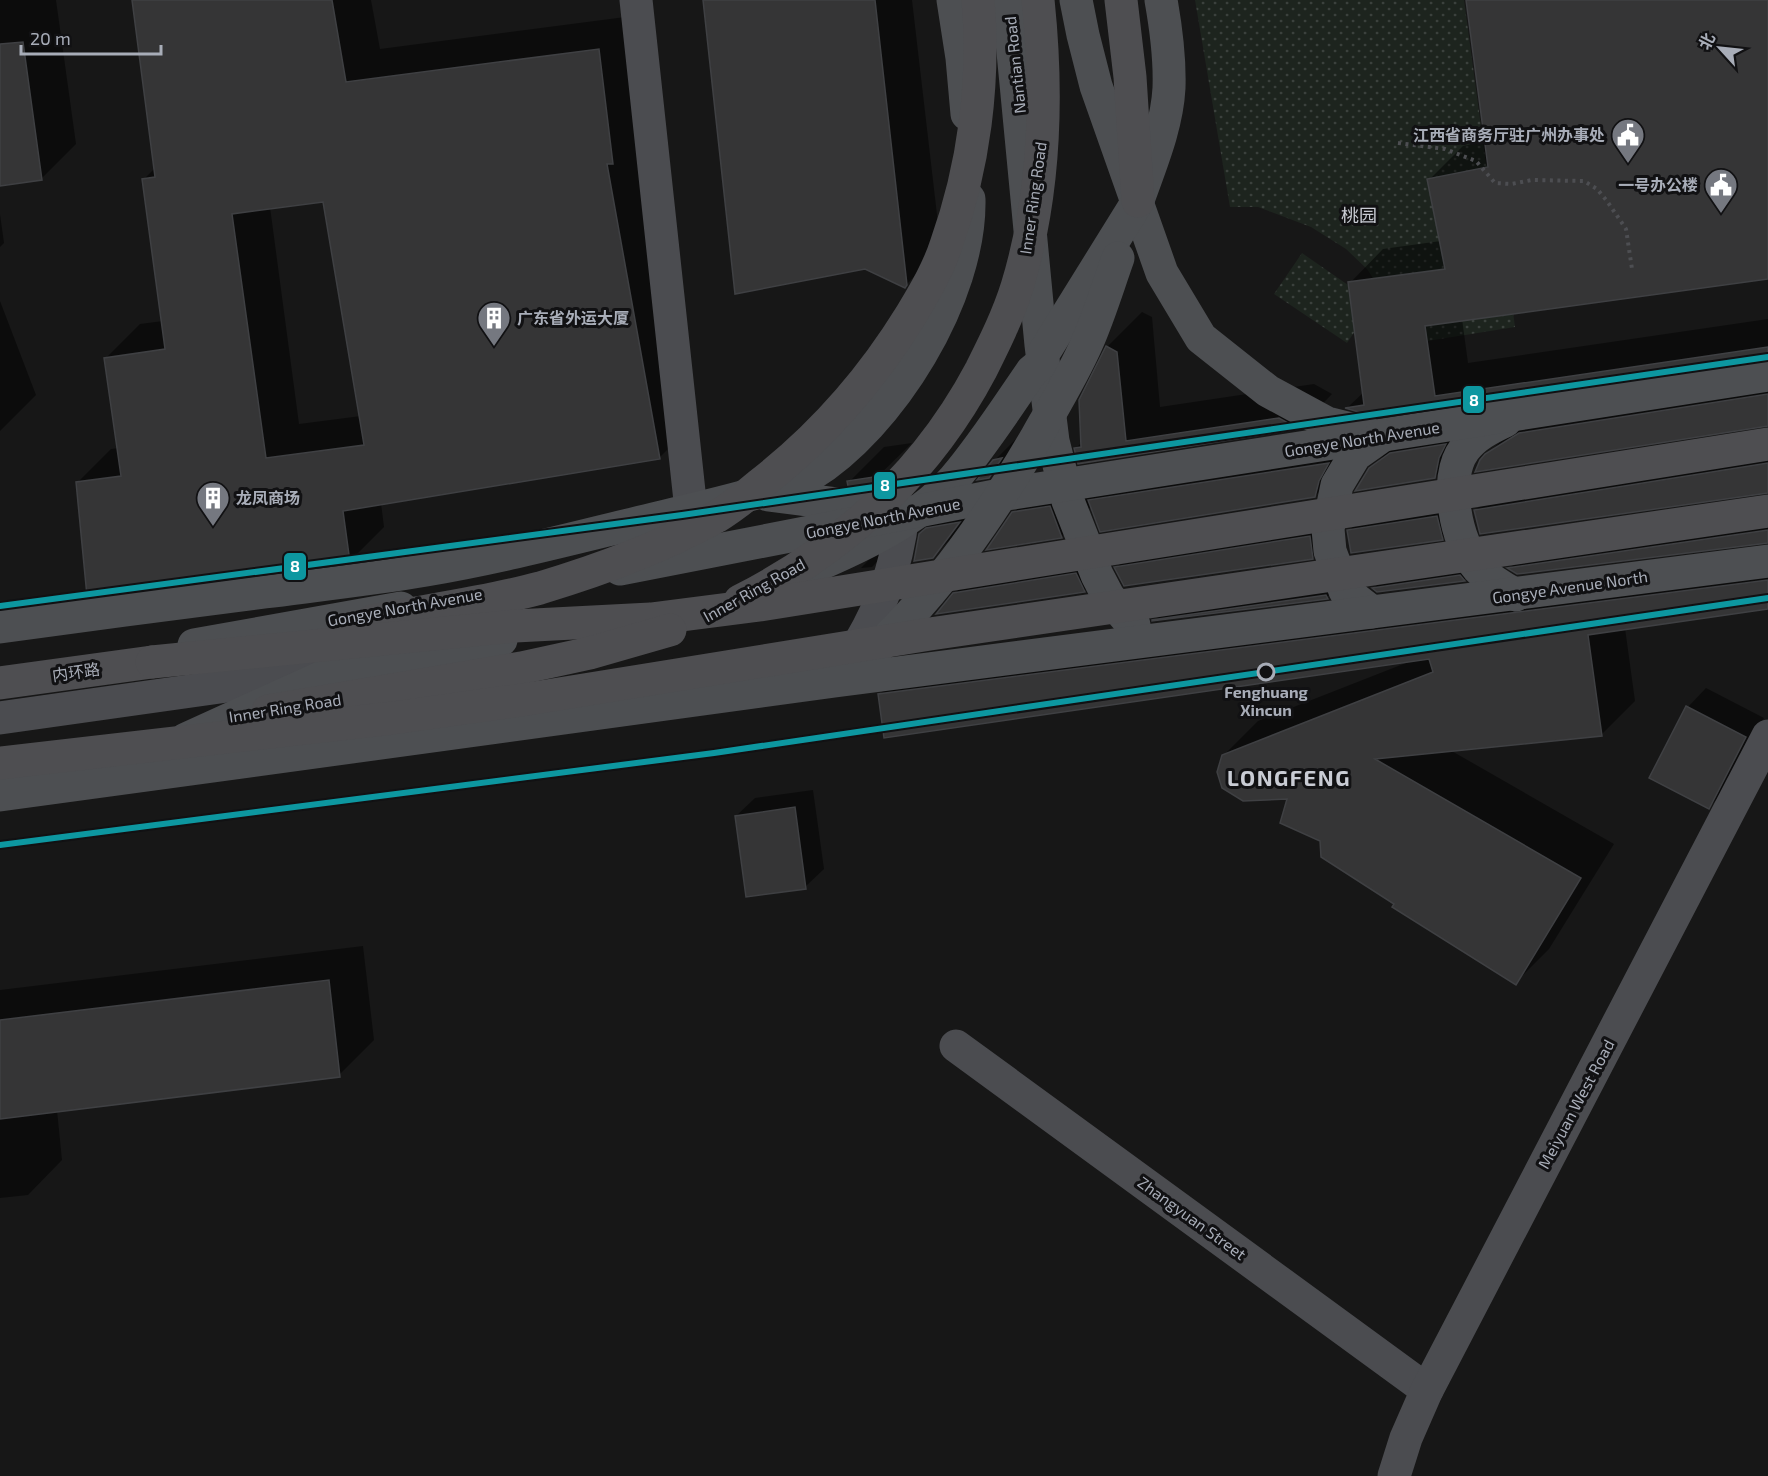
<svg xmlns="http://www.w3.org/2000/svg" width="1768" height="1476" font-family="'Exo 2','Noto Sans SC',sans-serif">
	<defs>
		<pattern id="grass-dots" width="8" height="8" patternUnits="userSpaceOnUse" patternTransform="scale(1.5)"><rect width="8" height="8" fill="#1d241e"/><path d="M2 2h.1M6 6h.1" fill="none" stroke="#3b413d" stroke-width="1.8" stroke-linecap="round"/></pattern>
	</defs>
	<rect width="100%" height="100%" fill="#171717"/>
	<g fill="url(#grass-dots)">
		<path d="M1195,0H1464L1486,164L1495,173L1515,327L1415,343L1367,269L1346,249L1311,227L1258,207H1230Z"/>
		<path d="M1302,253L1374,303L1347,343L1274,294Z"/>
	</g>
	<g fill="#0007" fill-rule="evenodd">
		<path d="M0,0H56L76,144L41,179L0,185Z"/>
		<path d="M133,0H371L380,49L633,16L693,424L659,458L381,503L384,527L350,561L77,483L111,449L119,448L106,358L140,324L163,321L143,180L155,168ZM324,200L361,416L299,424L270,207Z"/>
		<path d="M705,0H912L941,249L905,286Z"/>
		<path d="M1467,0H1768V277L1462,319L1468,363L1768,319V355L1376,416L1348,407L1364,392L1350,283L1383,249L1441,241L1429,180L1463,146L1486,141Z"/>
		<path d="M0,214L4,243L0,247Z"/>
		<path d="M0,301L36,395L0,431Z"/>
		<path d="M1142,312L1152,317L1160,407L1314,384L1332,394L1299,428L1079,462L1076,448L1082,442L1107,347Z"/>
		<path d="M1768,366V424L1486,456L1521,421Z"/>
		<path d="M1030,425L1024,441L989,477L994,461Z"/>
		<path d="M1362,429L1350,461L1315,496L1092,506L1062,536L989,548L1013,513L1049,478Z"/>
		<path d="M1406,433L1470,442L1435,477L1370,469Z"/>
		<path d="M1768,435V462L1765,463H1768V491L1476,510L1509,477Z"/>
		<path d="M912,443L867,487L849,482L884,447Z"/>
		<path d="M1383,496L1477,504L1442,538L1349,531Z"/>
		<path d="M956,499L968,522L932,557L921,534Z"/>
		<path d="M1768,502V541L1510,568L1542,535Z"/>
		<path d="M1347,523L1312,557L1116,568L1151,533Z"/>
		<path d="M907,531L872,567L861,568L896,532Z"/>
		<path d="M1498,545L1464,580L1374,588L1408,554Z"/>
		<path d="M1768,551V607L1625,628L1635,701L1601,735L1450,750L1614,844L1549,949L1515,983L1396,903L1322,840L1289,797L1224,755L1258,721L1411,661L879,695L913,661Z"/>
		<path d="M1119,556L1084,591L954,594L990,559Z"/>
		<path d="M1362,563L1327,597L1156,619L1188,587Z"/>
		<path d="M1706,688L1764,718L1727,789L1709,807L1651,777L1688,707Z"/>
		<path d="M813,790L824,869L805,887L736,816L755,798Z"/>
		<path d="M363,946L374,1040L339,1075L57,1110L62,1160L28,1195L0,1198V990Z"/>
	</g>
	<g fill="#353536" stroke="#3f4043" stroke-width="1.5" fill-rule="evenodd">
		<path d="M132,0H332L346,82L599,49L613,164H607L660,459L343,511L350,562L87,596L76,482L121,476L104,358L165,349L142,179L155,177ZM323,202L364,445L266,458L232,214Z"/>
		<path d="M703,0H875L907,285L905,288L865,269L735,294Z"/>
		<path d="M1466,0H1768V279L1425,326L1435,396L1768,347V357L1376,417L1345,408L1364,405L1348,282L1445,269L1427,179L1488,167Z"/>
		<path d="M23,42L42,180L0,186V44Z"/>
		<path d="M1106,346L1117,352L1126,441L1279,418L1299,429L1078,464L1074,448L1081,447L1079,400Z"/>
		<path d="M1768,394V426L1475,472L1480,460L1485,454L1519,433Z"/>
		<path d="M1446,444L1439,458L1435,478L1355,491L1369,468L1390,453Z"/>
		<path d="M1002,458L989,478L977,480L993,460Z"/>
		<path d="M1329,463L1319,481L1315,497L1100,532L1088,500Z"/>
		<path d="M1768,463V493L1480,534L1474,510Z"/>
		<path d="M880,476L868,489L848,486L847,481Z"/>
		<path d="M1050,506L1062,538L986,550L1012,512Z"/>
		<path d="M1437,516L1443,540L1351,553L1347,530Z"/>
		<path d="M960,522L933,558L914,561L919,534L926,528Z"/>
		<path d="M1768,530V543L1517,574L1507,568Z"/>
		<path d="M1310,536L1313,559L1124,586L1114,567Z"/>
		<path d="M1076,573L1085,592L936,614L953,593Z"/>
		<path d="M1460,575L1465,581L1377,592L1372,588Z"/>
		<path d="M1768,580V609L1588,635L1602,736L1375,759L1581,878L1516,985L1392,907L1394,904L1321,857L1320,841L1280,823L1287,799L1243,801L1222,788L1217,772L1222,755L1433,672L1429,659L884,738L878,694Z"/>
		<path d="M1326,595L1328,599L1152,621V620Z"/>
		<path d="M1686,706L1746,737L1709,809L1649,778Z"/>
		<path d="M795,807L806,889L746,897L735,816Z"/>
		<path d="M329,980L340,1077L0,1119V1020Z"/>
	</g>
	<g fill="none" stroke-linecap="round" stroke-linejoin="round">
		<path stroke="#4d4e52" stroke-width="4" stroke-dasharray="3 4.5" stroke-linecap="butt" d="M1398,143L1445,149L1476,161L1495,183L1511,184L1532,180L1584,181L1597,189L1607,201L1626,229L1632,269"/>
		<g stroke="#4b4c50" stroke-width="33">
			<path d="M636,0L691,510"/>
			<path d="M846,665C878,616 897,571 903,513"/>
			<path d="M0,718L325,672"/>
			<path d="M956,1046L1427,1390"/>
			<path d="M1394,1476L1406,1438L1427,1390L1768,736"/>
		</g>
		<g stroke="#4d4f52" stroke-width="33">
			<path d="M953,0L962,58L967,114"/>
			<path d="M1008,0L1041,345L1053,441L1068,501L1097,575L1108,596L1128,620L1134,625"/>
			<path d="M1076,0L1083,35L1096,86L1162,273L1201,338L1268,391L1327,423L1367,433"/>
			<path d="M1137,203C1150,166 1167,127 1169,88C1170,59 1166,28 1161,0"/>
			<path d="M1505,421C1490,428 1474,436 1464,450C1443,478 1456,543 1478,568C1489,580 1501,587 1516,595"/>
			<path d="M768,495L877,509"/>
			<path d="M811,568C860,547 919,520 954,479C983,445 1007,407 1032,371L1043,362V354L1138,201"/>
			<path d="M620,569L1000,495L1768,375"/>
			<path d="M1372,612L1345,591L1330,551L1328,529L1337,485L1355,455L1382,436"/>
			<path d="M0,627C88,615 177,603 265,592C319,585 373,579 426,570C503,557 578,537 653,519C694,509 736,500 777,487C787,484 800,482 809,476C891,426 971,296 969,199"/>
			<path d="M194,645L401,608"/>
			<path d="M872,653C939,591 991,515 1037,436C1054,406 1073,375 1087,343C1099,316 1108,286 1118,258"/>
			<path d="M186,739L338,670L501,640"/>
			<path d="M0,795L835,681L1768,561"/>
		</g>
		<g stroke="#4e4e51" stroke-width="33">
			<path d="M1121,0L1130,77L1138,201"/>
			<path d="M0,683L152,662"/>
		</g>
		<g stroke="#4e4e51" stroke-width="33">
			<path d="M740,601C844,548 926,474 981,370C994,344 1008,316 1017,287C1045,195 1048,95 1038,0"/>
			<path d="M372,621C427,610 485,603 540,588C600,570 661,548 716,517C731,508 746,496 759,485C820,438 871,380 911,315C924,293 938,270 946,245C974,167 985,82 978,0"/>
			<path d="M152,662L515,626L651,619L760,605L1768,444"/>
			<path d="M268,711L521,668L590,653L670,630"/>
			<path d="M0,763L393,718L528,699L930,634L1768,511"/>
		</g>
		<defs>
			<g id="metro-1">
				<path d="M0,606L682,515L1768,357"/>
				<path d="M0,845L714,753L1768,598"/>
			</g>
		</defs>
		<use href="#metro-1" stroke="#111113" stroke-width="10"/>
		<use href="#metro-1" stroke="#0d97a0" stroke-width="6"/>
	</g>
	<defs>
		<symbol id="civic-pin" viewBox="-11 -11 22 30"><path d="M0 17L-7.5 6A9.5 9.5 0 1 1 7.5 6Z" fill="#757880" stroke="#111113"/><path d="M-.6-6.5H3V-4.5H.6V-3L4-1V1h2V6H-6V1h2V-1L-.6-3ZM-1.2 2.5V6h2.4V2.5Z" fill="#fff"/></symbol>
		<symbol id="building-pin" viewBox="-11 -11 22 30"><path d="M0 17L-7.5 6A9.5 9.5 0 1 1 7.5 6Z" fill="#757880" stroke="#111113"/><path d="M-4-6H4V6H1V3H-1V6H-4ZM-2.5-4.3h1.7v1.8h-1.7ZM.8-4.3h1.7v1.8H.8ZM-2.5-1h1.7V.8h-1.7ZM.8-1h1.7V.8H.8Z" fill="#fff"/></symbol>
	</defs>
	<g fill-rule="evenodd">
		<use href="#civic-pin" x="1609" y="116" width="38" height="52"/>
		<use href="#civic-pin" x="1702" y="166" width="38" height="52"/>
		<use href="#building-pin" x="475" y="299" width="38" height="52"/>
		<use href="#building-pin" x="194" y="479" width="38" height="52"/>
	</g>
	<circle fill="#111113" stroke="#a8adb8" stroke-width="3" cx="1266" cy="672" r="8"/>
	<g text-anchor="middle" stroke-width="6" stroke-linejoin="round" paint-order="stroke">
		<g font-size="16" fill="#a8adb8" stroke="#111113">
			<text transform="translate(1015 65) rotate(-96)" y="6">Nantian Road</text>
			<text transform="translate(1033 198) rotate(-82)" y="6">Inner Ring Road</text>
			<text transform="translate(1362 439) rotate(-9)" y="6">Gongye North Avenue</text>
			<text transform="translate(883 518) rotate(-11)" y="6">Gongye North Avenue</text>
			<text transform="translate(1570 587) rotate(-8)" y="6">Gongye Avenue North</text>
			<text transform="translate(754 590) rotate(-29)" y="6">Inner Ring Road</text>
			<text transform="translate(405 607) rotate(-10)" y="6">Gongye North Avenue</text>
			<text transform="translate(76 672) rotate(-8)" y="6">内环路</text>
			<text transform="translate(285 708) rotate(-9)" y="6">Inner Ring Road</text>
			<text transform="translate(1576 1104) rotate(-62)" y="6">Meiyuan West Road</text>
			<text transform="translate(1192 1218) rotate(36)" y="6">Zhangyuan Street</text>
		</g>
		<g font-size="16" font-weight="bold" fill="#a8adb8" stroke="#111113" text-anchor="end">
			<text x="1605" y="141">江西省商务厅驻广州办事处</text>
			<text x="1698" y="191">一号办公楼</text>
			<text x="517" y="324" text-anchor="start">广东省外运大厦</text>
			<text x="236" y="504" text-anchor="start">龙凤商场</text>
		</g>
		<g font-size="16" font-weight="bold" fill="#a8adb8" stroke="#111113">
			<text x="1266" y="698">Fenghuang<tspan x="1266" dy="18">Xincun</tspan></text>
		</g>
		<g font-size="18" fill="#c9ccd4" stroke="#111113">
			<text x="1359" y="222">桃园</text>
		</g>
		<g font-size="22" font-weight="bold" letter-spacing="1.5" fill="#c9ccd4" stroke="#111113">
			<text x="1289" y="786">LONGFENG</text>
		</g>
	</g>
	<g stroke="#111113" stroke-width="2">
		<rect x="1462" y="385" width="23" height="29" rx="6" fill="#0d97a0"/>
		<rect x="873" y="471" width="23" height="29" rx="6" fill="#0d97a0"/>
		<rect x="283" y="552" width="24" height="29" rx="6" fill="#0d97a0"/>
	</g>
	<g font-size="16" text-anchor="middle" font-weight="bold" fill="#fff">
		<text x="1474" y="406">8</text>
		<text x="885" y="491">8</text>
		<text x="295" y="572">8</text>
	</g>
	<g transform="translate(1720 48) rotate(297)" stroke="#111113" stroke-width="4.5" paint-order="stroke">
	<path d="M0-4.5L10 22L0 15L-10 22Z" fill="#a8adb8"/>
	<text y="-9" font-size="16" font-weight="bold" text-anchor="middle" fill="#a8adb8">北</text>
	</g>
	<path d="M21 45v9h140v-9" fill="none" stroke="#a8adb8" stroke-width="3"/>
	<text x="30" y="45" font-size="18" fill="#a8adb8" stroke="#111113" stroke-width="4.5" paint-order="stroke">20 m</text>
</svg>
